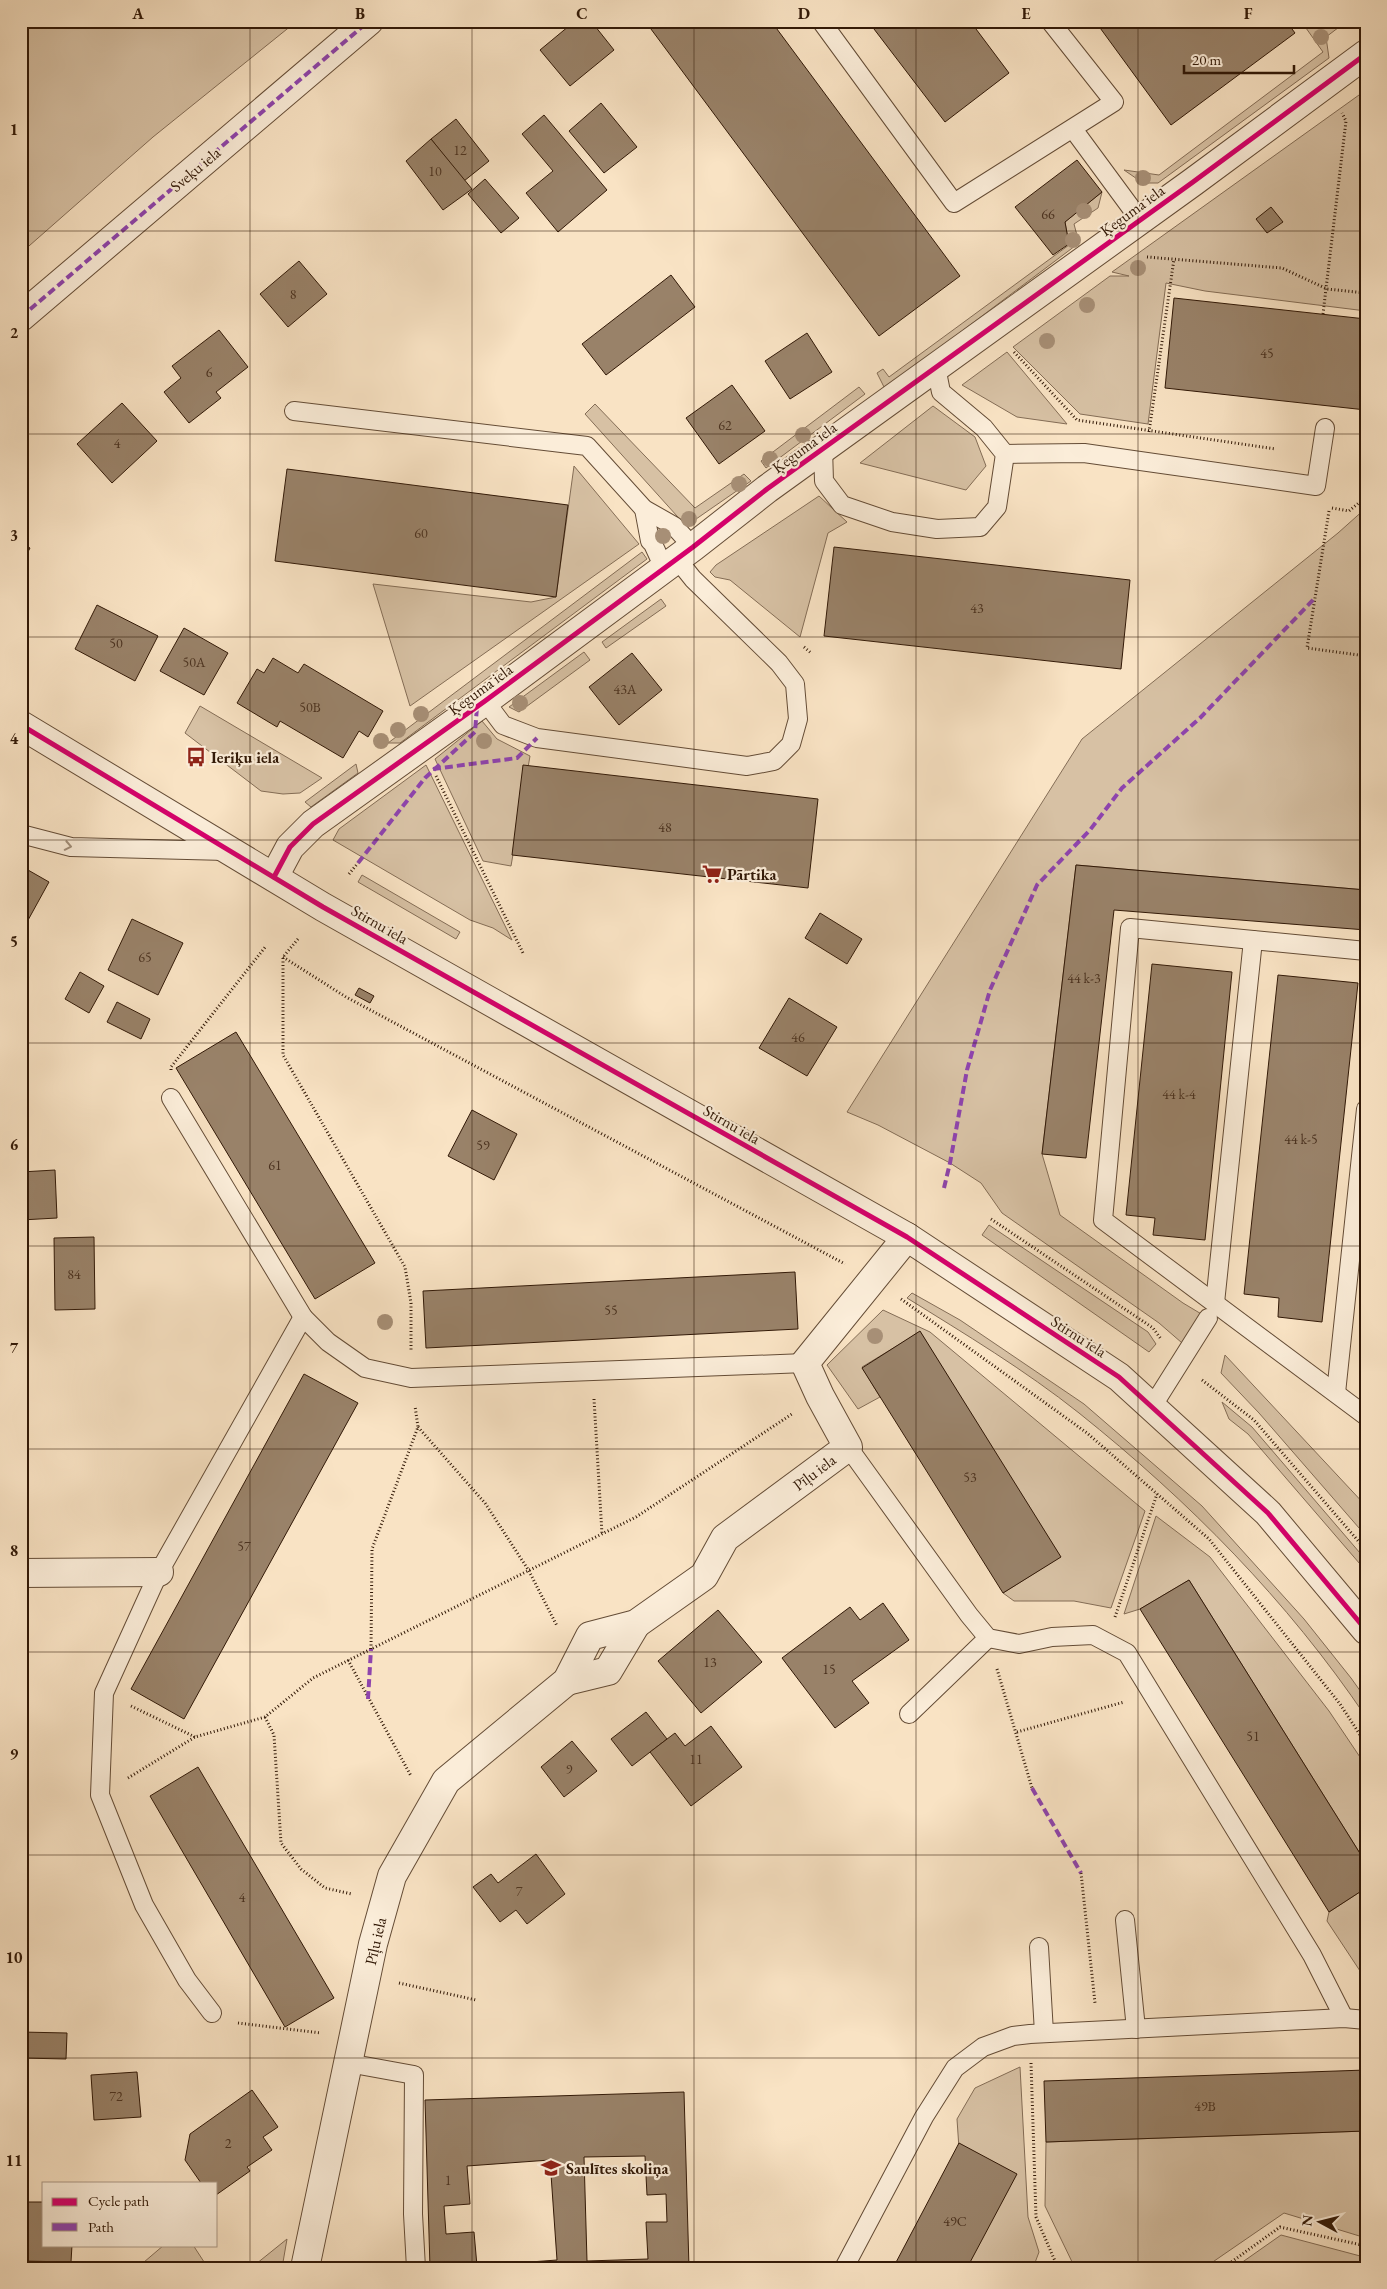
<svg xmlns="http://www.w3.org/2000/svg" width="1387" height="2289" font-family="'EB Garamond',serif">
	<rect width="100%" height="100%" fill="#f9e3c4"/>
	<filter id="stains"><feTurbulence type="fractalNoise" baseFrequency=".004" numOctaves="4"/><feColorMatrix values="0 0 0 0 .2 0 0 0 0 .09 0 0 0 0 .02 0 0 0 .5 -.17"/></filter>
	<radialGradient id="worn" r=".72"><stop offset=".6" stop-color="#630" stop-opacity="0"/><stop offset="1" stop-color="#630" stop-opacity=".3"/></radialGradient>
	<g fill="#d7c1a4" stroke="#846d56">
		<path d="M21,21H297L153,137L21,253Z"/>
		<path d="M1301,21H1347L1326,37L1329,58L1158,183H1143L1124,170L1159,175L1323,52Z"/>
		<path d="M1366,90V311L1205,291L1166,283L1148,424L1080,414L1013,347L1110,276H1129L1112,272Z"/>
		<path d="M1102,192L1098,208L1074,224L1079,243L885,389L877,373L883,369L889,377L1069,245L1065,222Z"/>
		<path d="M1007,352L1067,424L1017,417L962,385Z"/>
		<path d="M859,387L865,394L766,468L761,461Z"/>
		<path d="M595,404L695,508L744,474L751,481L686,526L585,414Z"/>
		<path d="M933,406L975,437L986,466L966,490L860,463Z"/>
		<path d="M574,466L639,544L410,706L373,584L531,602L556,597Z"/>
		<path d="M819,496L847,522L828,533L800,637L730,580L715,577L710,572L716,565Z"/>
		<path d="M1366,508V890L1076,865L1042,1154L1060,1215L1183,1303L1208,1318L1189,1349L1159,1323L1002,1213L981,1183L950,1163L878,1125L847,1112L1082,739L1338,533Z"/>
		<path d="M642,552L647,559L400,743H388Z"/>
		<path d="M661,599L666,606L606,648L602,642Z"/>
		<path d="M584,652L590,660L519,712L509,707Z"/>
		<path d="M200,706L322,778L300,793L283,794L261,791L185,733Z"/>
		<path d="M482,721L497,739L530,756L511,866L483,861L435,759Z"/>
		<path d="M356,764L358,773L311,807L305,802Z"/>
		<path d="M426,765L512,940L493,928L470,920L333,840L339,829Z"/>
		<path d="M362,875L460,932L456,939L358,882Z"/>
		<path d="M989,1225L1148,1332L1156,1344L1149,1352L982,1235Z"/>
		<path d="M912,1293L960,1320L1084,1404L1202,1506L1304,1619L1351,1678L1366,1699V1717C1287,1600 1189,1501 1079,1413C1025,1370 965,1334 907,1298Z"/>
		<path d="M883,1310L930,1332L1145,1511L1111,1608L1074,1601H1014L1003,1593L1060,1557L920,1332L862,1367L880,1397L858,1409L827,1365Z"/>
		<path d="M1225,1355L1366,1506V1536L1259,1413L1221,1373Z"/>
		<path d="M1222,1402L1252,1427L1366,1560V1571L1248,1434L1229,1419Z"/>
		<path d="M1156,1516L1210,1557L1329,1711L1366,1766V1863L1189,1580L1140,1609L1124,1614Z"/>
		<path d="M1366,1888V1980L1327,1921L1329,1912Z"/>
		<path d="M1020,2067L1028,2217L1039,2252L1033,2268H967L957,2119L975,2088Z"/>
		<path d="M1366,2131V2238L1284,2213L1204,2268H1075L1045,2206L1046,2142Z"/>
		<path d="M1281,2235L1364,2257L1358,2268H1234Z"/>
		<path d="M287,2239L282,2268H251Z"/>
		<path d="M164,2245H193L208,2268H137Z"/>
	</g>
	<g fill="#998269" stroke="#321907" fill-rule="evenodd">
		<path d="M575,21H591L614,50L570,86L540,50Z"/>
		<path d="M645,21H771L960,276L879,336Z"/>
		<path d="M884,21H970L1009,73L945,122L874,29Z"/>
		<path d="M1095,21H1286L1295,33L1171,125Z"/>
		<path d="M601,103L637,147L604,173L569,131Z"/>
		<path d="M544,115L607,190L558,232L526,193L553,171L522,134Z"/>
		<path d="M456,119L489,161L464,181L431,139Z"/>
		<path d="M431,139L472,189L443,210L406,161Z"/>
		<path d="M1077,160L1102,192L1065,222L1069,244L1053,255L1015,207Z"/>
		<path d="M485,179L519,218L501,233L468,194Z"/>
		<path d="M1271,207L1283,222L1267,233L1256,219Z"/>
		<path d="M299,261L327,294L288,327L260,294Z"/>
		<path d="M671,275L695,307L606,375L582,344Z"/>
		<path d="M1174,298L1366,319V410L1165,388Z"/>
		<path d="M219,330L248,367L216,392L221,398L189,423L164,392L181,378L172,366Z"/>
		<path d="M807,333L832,372L790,399L765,361Z"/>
		<path d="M732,385L765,431L719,464L686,418Z"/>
		<path d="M122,403L157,441L112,483L77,444Z"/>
		<path d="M287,469L568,505L556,597L275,561Z"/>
		<path d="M21,543L30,548L21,565Z"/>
		<path d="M834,547L1130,580L1121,669L824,636Z"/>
		<path d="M97,605L158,636L135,681L75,649Z"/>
		<path d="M184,628L228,653L204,695L160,671Z"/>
		<path d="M632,653L662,690L619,725L589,687Z"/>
		<path d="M273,658L298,673L304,664L383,711L368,737L359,731L343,758L280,721L277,727L237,703L257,669L264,673Z"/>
		<path d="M523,765L818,799L808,888L512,855Z"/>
		<path d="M1076,865L1366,890V930L1114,910L1086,1158L1042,1154Z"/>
		<path d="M21,866L49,882L27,922L21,919Z"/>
		<path d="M820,913L862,939L847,964L805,938Z"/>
		<path d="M132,919L183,943L158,995L108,970Z"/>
		<path d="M1152,964L1232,972L1205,1240L1153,1235L1155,1218L1126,1215Z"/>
		<path d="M80,972L104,986L89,1013L65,999Z"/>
		<path d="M1278,975L1358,983L1322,1322L1278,1317L1279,1298L1244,1294Z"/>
		<path d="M359,988L374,996L370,1003L355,995Z"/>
		<path d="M789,998L837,1027L807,1076L759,1048Z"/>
		<path d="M117,1002L150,1019L141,1039L107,1022Z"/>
		<path d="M236,1032L375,1263L315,1299L176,1068Z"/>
		<path d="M472,1110L517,1134L494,1180L448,1156Z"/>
		<path d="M55,1170L57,1218L21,1220V1172Z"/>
		<path d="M94,1237L95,1309L55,1310L54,1238Z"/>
		<path d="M795,1272L798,1329L426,1348L423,1291Z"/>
		<path d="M920,1331L1061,1557L1003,1593L862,1368Z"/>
		<path d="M1366,1344V1391L1361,1390Z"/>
		<path d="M304,1374L358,1403L184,1719L131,1689Z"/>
		<path d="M1189,1580L1366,1863V1888L1329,1912L1140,1609Z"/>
		<path d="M883,1603L909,1640L852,1681L869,1703L835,1728L782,1658L850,1607L860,1620Z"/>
		<path d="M718,1610L762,1662L701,1713L658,1661Z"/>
		<path d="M646,1712L667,1739L632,1766L611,1739Z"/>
		<path d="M711,1726L742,1767L691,1806L650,1752L675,1733L685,1746Z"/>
		<path d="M572,1741L597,1771L564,1797L541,1767Z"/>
		<path d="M198,1767L334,1998L285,2027L150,1796Z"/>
		<path d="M536,1854L565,1894L527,1924L516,1910L500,1922L473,1887L491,1874L498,1883Z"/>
		<path d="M21,2032L67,2033L66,2059L21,2058Z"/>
		<path d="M1366,2070V2131L1046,2142L1044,2081Z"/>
		<path d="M137,2072L141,2117L94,2120L91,2075Z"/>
		<path d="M252,2090L278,2127L263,2137L272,2150L247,2167L250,2171L216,2195V2183H201L185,2160L190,2134Z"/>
		<path d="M684,2092L689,2268H430L425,2100ZM645,2156L647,2195L666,2194L667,2222H646L648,2259L587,2261L584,2157ZM550,2160L557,2260L477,2266L474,2232L446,2234L444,2206L470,2204L467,2166Z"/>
		<path d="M959,2143L1017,2174L967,2268H893Z"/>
		<path d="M21,2202H44V2245H72L71,2262L21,2261Z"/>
	</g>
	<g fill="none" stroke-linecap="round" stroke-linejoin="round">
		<defs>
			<g id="service">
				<path d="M821,21L954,203L1114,102L1050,21"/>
				<path d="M1073,129L1140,220"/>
				<path d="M294,411L587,446L644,509L674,526L693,547"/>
				<path d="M823,448L824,481L842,505L892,522L937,529L980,527L997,507L1005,454L984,428L941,392L936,367"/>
				<path d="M1005,454L1084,453L1316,486L1325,428"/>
				<path d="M644,509L650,541L653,544L664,568"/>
				<path d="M485,701L503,725L537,738L747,766L774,761L791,744L798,719L795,684L779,663L693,579L677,559"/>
				<path d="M21,834L71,847L226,851"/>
				<path d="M1366,951L1130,928L1103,1220L1366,1416"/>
				<path d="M171,1098L303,1317"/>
				<path d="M1215,1303L1253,940"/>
				<path d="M1336,1393L1366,1109"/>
				<path d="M1152,1407L1208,1318"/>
				<path d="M848,1447L969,1615L988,1638L1019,1644L1052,1637L1093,1635L1127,1653L1312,1955L1344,2018"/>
				<path d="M909,1714L988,1638"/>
				<path d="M1125,1920L1136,2029"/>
				<path d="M1039,1947L1044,2033"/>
				<path d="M212,2013L187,1980L144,1905L100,1795L104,1693L159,1572L303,1317L328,1342L365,1368L411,1378L805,1363"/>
				<path d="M348,2063L414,2075L413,2214L416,2268"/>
				<path d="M844,2268L924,2117L955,2068L983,2047L1013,2036L1030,2034L1344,2018L1366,2020"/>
			</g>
			<g id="minor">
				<path d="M21,317L369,21"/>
				<path d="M274,877L290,847L313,824L485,701L693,547L767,489L1193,182L1366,54"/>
				<path d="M21,1573L159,1572"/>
				<path d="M567,1681L608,1671L636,1624"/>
				<path d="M305,2268L373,1944L392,1876L446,1781L567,1681L590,1636L636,1624L704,1576L725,1538L848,1447L820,1396L805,1363L907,1237"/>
			</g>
			<path id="tertiary" d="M21,725L323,907L907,1237L1119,1377L1268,1513L1366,1630"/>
		</defs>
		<use href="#service" stroke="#644c36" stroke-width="20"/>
		<use href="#minor" stroke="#644c36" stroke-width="30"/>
		<use href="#tertiary" stroke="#644c36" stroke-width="30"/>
		<g stroke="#321907" stroke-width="3" stroke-dasharray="1 2.5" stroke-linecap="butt">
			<path d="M1147,257L1282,268L1327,289L1366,293"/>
			<path d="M1323,314L1346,121L1342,113"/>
			<path d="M1014,352L1077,420L1276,449"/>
			<path d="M1149,432L1174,259"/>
			<path d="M1332,508L1349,511L1366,497"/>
			<path d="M1329,511L1307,648L1366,656"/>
			<path d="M804,647L811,653"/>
			<path d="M436,776L523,953"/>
			<path d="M349,874L358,863"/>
			<path d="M298,939L283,957V1055L405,1267L411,1303V1350"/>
			<path d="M283,957L346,997L845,1264"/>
			<path d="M171,1070V1067L266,946"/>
			<path d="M991,1219L1153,1328L1161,1339"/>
			<path d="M901,1299L1087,1433L1209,1539L1340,1704L1366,1744"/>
			<path d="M1202,1380L1254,1420L1366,1550"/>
			<path d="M594,1399L602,1534"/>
			<path d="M418,1427L485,1503L529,1571L557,1626"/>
			<path d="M1115,1617L1157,1494"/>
			<path d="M371,1649L372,1549L418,1427L415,1406"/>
			<path d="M348,1660L411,1776"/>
			<path d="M997,1669L1032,1788"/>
			<path d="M131,1706L195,1737"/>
			<path d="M265,1717L274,1735L281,1843L301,1869L325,1888L352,1894"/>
			<path d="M1017,1732L1124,1702"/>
			<path d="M128,1778L195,1737L265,1717L313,1678L636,1517L792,1414"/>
			<path d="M1081,1873L1095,2003"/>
			<path d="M399,1983L476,2000"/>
			<path d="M238,2023L321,2033"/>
			<path d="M1031,2063L1036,2217L1058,2268"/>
			<path d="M1223,2268L1280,2227L1366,2246"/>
		</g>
		<use href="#service" stroke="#fbedd9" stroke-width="18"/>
		<use href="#minor" stroke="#fbedd9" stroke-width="28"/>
		<use href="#tertiary" stroke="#fbedd9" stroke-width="28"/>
		<g stroke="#8e44ad" stroke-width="4" stroke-dasharray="8 4" stroke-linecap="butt">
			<path d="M21,317L369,21"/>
			<path d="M433,769L517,758L537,738"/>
			<path d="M358,863L425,778L475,732L477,707"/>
			<path d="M944,1188L950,1163L967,1070L990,990L1037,885L1090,830L1122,788L1200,718L1314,599"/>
			<path d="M368,1699L371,1649"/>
			<path d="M1032,1788L1081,1873"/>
		</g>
		<defs>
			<g id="cycleway">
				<path d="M21,725L323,907L907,1237L1119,1377L1268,1513L1366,1630"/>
				<path d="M274,877L290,847L313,824L485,701L693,547L767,489L1193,182L1366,54"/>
			</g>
		</defs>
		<use href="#cycleway" stroke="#fbedd9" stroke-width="8"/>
		<use href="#cycleway" stroke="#d6006c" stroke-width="5"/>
	</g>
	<g fill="#a78f76">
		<circle cx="1321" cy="37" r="8"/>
		<circle cx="1143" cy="178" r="8"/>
		<circle cx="1084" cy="211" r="8"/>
		<circle cx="1073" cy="240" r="8"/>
		<circle cx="1138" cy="268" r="8"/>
		<circle cx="1087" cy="305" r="8"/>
		<circle cx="1047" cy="341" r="8"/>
		<circle cx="803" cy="435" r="8"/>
		<circle cx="770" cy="459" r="8"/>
		<circle cx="739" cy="484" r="8"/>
		<circle cx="689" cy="519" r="8"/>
		<circle cx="663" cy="536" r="8"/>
		<circle cx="520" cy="703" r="8"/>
		<circle cx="421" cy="714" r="8"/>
		<circle cx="398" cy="730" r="8"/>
		<circle cx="381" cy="741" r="8"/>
		<circle cx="484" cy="741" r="8"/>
		<circle cx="385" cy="1322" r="8"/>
		<circle cx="875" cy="1336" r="8"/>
	</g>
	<defs><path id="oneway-chevron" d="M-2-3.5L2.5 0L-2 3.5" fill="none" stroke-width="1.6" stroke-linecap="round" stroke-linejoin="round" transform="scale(1.25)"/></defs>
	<use stroke="#a18e7a" href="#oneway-chevron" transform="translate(68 846) rotate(11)"/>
	<path fill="none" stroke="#321907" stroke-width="1" stroke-opacity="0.55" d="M250,21V2268M472,21V2268M694,21V2268M916,21V2268M1138,21V2268M21,231H1366M21,434H1366M21,637H1366M21,840H1366M21,1043H1366M21,1246H1366M21,1449H1366M21,1652H1366M21,1855H1366M21,2058H1366"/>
	<defs>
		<symbol id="bus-bare" viewBox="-9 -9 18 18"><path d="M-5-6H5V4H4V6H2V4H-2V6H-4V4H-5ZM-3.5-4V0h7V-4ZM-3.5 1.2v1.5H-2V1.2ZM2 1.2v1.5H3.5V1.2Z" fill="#8f2418" stroke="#fbedd9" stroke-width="2.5" paint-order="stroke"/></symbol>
		<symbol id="supermarket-bare" viewBox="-9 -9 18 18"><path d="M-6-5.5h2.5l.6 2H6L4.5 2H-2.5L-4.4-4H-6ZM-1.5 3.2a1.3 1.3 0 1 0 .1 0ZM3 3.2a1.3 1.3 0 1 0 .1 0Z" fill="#8f2418" stroke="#fbedd9" stroke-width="2.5" paint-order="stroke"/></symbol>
		<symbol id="school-bare" viewBox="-9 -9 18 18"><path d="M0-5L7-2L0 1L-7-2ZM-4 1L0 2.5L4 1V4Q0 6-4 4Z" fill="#8f2418" stroke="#fbedd9" stroke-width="2.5" paint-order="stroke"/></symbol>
	</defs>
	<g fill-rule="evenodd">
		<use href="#bus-bare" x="182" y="743" width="28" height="28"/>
		<use href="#supermarket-bare" x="698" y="860" width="28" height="28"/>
		<use href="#school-bare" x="537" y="2154" width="28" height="28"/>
	</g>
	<g text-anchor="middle" stroke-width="4.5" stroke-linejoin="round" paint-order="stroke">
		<g font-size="14" fill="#4c3320">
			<text x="460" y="155">12</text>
			<text x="435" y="176">10</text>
			<text x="1048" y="219">66</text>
			<text x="293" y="299">8</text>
			<text x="1267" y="358">45</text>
			<text x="209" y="377">6</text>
			<text x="725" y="430">62</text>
			<text x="117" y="448">4</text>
			<text x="421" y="538">60</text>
			<text x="977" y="613">43</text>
			<text x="116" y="648">50</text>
			<text x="194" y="667">50A</text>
			<text x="625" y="694">43A</text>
			<text x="310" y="712">50B</text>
			<text x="665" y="832">48</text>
			<text x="145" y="962">65</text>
			<text x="1084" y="983">44 k-3</text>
			<text x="798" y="1042">46</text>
			<text x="1179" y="1099">44 k-4</text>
			<text x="1301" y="1144">44 k-5</text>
			<text x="483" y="1150">59</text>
			<text x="275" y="1170">61</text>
			<text x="74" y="1279">84</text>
			<text x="611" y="1315">55</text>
			<text x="970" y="1482">53</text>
			<text x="244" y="1551">57</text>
			<text x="710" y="1667">13</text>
			<text x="829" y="1674">15</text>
			<text x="1253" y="1741">51</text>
			<text x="696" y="1764">11</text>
			<text x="569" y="1774">9</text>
			<text x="519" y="1896">7</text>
			<text x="242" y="1902">4</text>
			<text x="116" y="2101">72</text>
			<text x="1205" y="2111">49B</text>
			<text x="228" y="2148">2</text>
			<text x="448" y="2185">1</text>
			<text x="955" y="2226">49C</text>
		</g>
		<g font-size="16" fill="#321907" stroke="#fbedd9">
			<text transform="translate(195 169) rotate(-40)" y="6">Sveķu iela</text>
			<text transform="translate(1132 210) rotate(-36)" y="6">Ķeguma iela</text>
			<text transform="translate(804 447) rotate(-36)" y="6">Ķeguma iela</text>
			<text transform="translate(480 689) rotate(-36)" y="6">Ķeguma iela</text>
			<text transform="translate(380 924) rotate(30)" y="6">Stirnu iela</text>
			<text transform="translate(732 1124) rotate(30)" y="6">Stirnu iela</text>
			<text transform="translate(1079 1336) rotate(33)" y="6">Stirnu iela</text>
			<text transform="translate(814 1472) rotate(-37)" y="6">Pīļu iela</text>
			<text transform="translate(375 1941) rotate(-77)" y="6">Pīļu iela</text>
		</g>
		<g font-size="16" font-weight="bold" fill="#321907" stroke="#fbedd9" text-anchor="start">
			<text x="211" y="763">Ieriķu iela</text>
			<text x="727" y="880">Pārtika</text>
			<text x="566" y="2174">Saulītes skoliņa</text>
		</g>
	</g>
	<rect width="1387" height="2289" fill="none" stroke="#f9e3c4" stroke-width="55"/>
	<rect x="42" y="2182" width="175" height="65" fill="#fbedd9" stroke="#ab9885"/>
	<rect x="52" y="2198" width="25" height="8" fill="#d6006c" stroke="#ab9885"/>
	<text x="88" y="2206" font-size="15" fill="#321907">Cycle path</text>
	<rect x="52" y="2223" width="25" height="8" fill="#8e44ad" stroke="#ab9885"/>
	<text x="88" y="2232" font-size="15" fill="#321907">Path</text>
	<g transform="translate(1320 2222) rotate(277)" stroke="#fbedd9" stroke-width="4" paint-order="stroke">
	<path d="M0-4L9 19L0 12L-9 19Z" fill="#321907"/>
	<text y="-8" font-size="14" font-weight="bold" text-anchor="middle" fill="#321907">N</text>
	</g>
	<path d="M1184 65v8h110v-8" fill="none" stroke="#321907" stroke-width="2.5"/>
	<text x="1192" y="65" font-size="15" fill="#321907" stroke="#fbedd9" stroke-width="4" paint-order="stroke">20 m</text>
	<rect x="28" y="28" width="1332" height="2234" fill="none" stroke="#321907" stroke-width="2"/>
	<g font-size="16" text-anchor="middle" font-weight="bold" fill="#321907">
		<text x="138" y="19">A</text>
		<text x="360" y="19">B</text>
		<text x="582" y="19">C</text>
		<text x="804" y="19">D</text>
		<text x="1026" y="19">E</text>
		<text x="1248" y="19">F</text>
		<text x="14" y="135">1</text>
		<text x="14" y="338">2</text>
		<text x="14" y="541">3</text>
		<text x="14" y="744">4</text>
		<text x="14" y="947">5</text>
		<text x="14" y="1150">6</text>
		<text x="14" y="1353">7</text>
		<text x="14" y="1556">8</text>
		<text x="14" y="1759">9</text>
		<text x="14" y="1963">10</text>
		<text x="14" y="2166">11</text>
	</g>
	<rect width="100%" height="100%" filter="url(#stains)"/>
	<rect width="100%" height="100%" fill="url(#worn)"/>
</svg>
